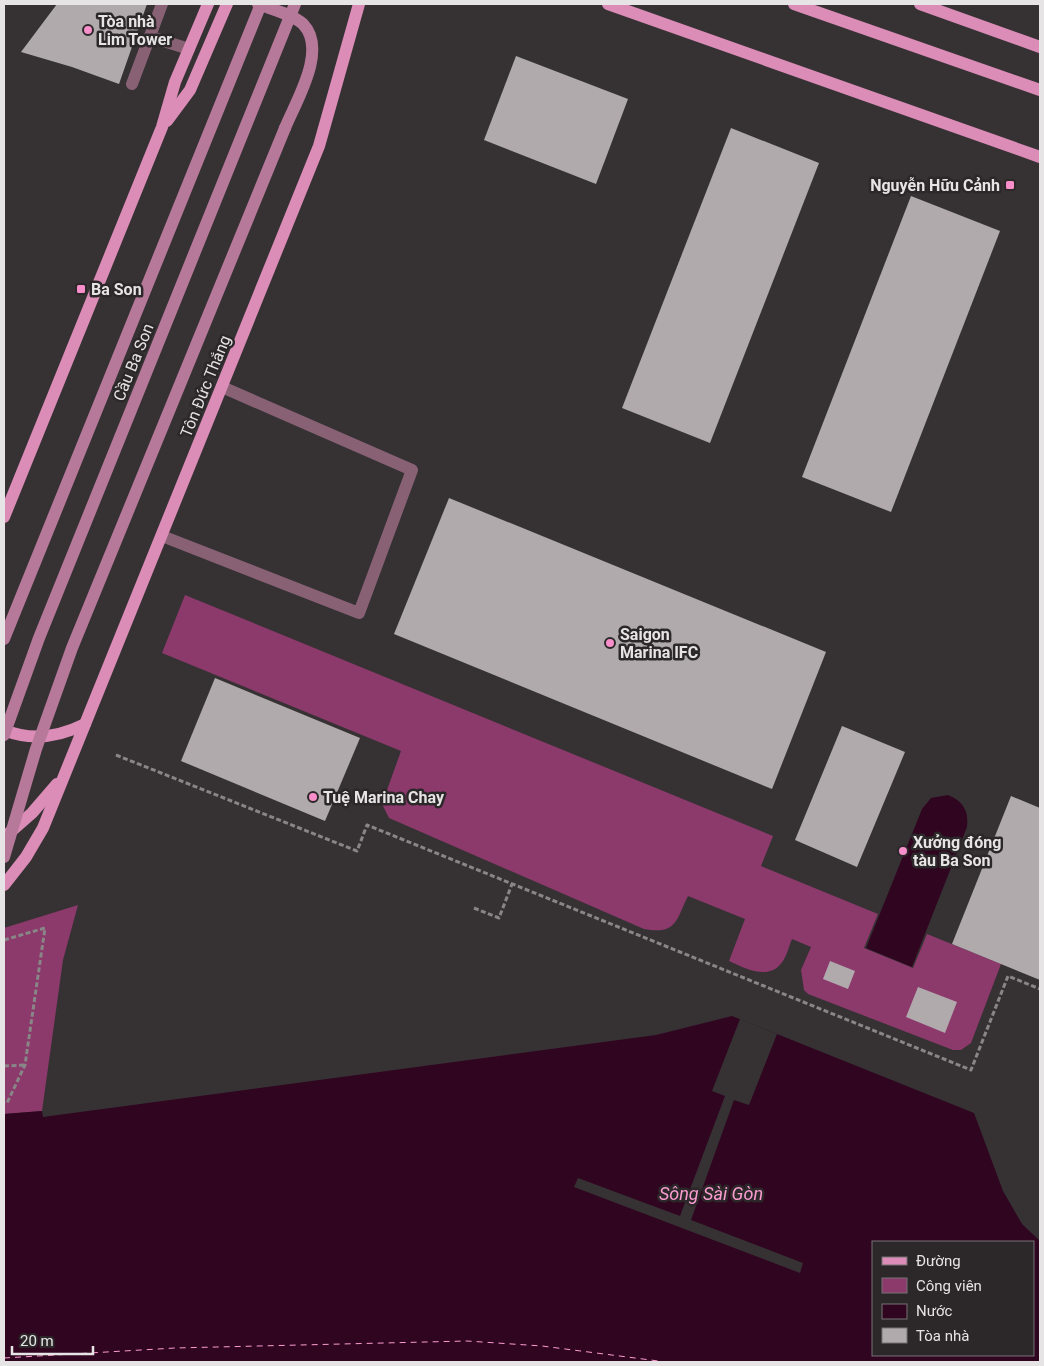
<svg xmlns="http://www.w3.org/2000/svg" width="1044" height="1366" font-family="Roboto,sans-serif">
	<rect width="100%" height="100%" fill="#363234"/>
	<g fill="#8c396b">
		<path d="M185,595L773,836L761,866L878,914L864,948L913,968L927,934L1001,964L971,1043L961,1050H953L808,994L804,990L801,970L811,947L792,939C789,946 787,955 783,961C769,982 745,968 729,961L745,919L688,896C676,920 677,935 644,929L389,818L382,804L401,751L162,653Z"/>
		<path d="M78,905L63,960L42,1111L4,1114V928Z"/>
	</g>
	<g fill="#300520" fill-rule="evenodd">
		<path d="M948,795C963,801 969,811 967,827L912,967L866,948L922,809L931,798Z"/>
		<path d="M732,1016L974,1113L1003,1191L1022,1224L1040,1241V1362H4V1114L42,1111L43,1117L656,1035ZM873,1242H1033V1355H873Z"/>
	</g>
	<path fill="#363234" d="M740,1019L777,1034L749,1105L734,1100L691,1220L803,1263L800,1273L574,1187L578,1178L680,1216L725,1096L712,1091Z"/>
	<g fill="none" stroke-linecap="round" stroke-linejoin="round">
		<path stroke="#fb9dd1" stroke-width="1" stroke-dasharray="6 5" stroke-linecap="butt" d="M4,1358L175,1348L467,1341L542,1346L666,1362"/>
	</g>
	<g fill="#b0aaad">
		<path d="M57,4H147L119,84L72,67L21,52Z"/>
		<path d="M516,56L628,99L596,184L484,140Z"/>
		<path d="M731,128L819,163L710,443L622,408Z"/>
		<path d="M911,196L1000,231L891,512L802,477Z"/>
		<path d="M449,498L826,652L772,789L394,634Z"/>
		<path d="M215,678L360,738L325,821L181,761Z"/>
		<path d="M842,726L905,752L857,867L795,840Z"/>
		<path d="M1011,796L1040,808V980L952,944Z"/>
		<path d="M830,961L855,971L848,989L823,979Z"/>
		<path d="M918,987L957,1002L945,1033L906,1017Z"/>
	</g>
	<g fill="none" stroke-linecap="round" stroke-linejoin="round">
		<g stroke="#898687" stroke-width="3" stroke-dasharray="5 2.5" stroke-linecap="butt">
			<path d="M116,755L357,851L367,825L971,1070L1008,976L1040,989"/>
			<path d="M474,908L499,918L512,884"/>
			<path d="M4,940L45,928L25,1065L7,1103H4"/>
			<path d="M4,1066L25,1065"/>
		</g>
		<g stroke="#886175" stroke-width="12">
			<path d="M151,37L189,49"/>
			<path d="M132,84L162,4"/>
		</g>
		<path stroke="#886175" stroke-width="12" d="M162,536L359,613L412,470L222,387"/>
		<path stroke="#b7799a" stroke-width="12" d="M258,4C271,9 292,14 303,24C328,50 296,101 285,128"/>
		<g stroke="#db8cb7" stroke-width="12">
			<path d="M608,4L1040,157"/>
			<path d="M794,4L1040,90"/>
			<path d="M920,4L1040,47"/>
			<path d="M167,121L190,90L227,4"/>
			<path d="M4,517L162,127L175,82L208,4"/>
			<path d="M4,730C31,741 59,737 85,724"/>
			<path d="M8,834L32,813L57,784"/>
			<path d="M4,885L26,857L43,828L319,146L359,4"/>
		</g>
		<g stroke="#b7799a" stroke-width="12">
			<path d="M4,639L261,4"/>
			<path d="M4,735L39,638L295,4"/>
			<path d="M4,857L36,749L72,648L285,128"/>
		</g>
	</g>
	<g fill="#f98fca" stroke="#2c282a" stroke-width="2">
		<circle cx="88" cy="30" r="5"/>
		<rect x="1005" y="180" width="10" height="10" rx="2.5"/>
		<rect x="76" y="284" width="10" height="10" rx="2.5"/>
		<circle cx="610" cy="643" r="5"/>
		<circle cx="313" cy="797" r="5"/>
		<circle cx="903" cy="851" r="5"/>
	</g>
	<g text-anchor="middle" stroke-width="5" stroke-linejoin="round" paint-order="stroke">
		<g font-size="16" font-weight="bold" fill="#e6e4e5" stroke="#2c282a" text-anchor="start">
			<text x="98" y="27">Tòa nhà<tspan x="98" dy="18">Lim Tower</tspan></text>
			<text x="1000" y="191" text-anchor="end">Nguyễn Hữu Cảnh</text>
			<text x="91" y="295">Ba Son</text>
			<text x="620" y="640">Saigon<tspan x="620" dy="18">Marina IFC</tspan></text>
			<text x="323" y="803">Tuệ Marina Chay</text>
			<text x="913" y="848">Xưởng đóng<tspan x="913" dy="18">tàu Ba Son</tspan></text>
		</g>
		<g font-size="16" fill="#e6e4e5" stroke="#2c282a">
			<text transform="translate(133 362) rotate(-68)" y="6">Cầu Ba Son</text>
			<text transform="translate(205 386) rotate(-68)" y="6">Tôn Đức Thắng</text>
		</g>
		<g font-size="18" font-style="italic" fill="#fb9dd1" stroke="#2c282a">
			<text x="711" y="1200">Sông Sài Gòn</text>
		</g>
	</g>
	<rect width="1044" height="1366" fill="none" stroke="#e6e4e5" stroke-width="10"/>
	<rect x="872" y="1241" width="162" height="115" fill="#2c282a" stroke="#767375"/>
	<rect x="882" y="1257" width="25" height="8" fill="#db8cb7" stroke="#767375"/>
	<text x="916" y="1266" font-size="15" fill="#e6e4e5">Đường</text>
	<rect x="882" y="1278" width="25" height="15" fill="#8c396b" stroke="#767375"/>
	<text x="916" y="1291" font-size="15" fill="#e6e4e5">Công viên</text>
	<rect x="882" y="1304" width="25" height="15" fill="#300520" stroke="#767375"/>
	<text x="916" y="1316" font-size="15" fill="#e6e4e5">Nước</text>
	<rect x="882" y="1328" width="25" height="15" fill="#b0aaad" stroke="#767375"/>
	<text x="916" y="1341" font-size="15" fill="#e6e4e5">Tòa nhà</text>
	<path d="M12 1346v8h81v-8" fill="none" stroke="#e6e4e5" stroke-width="2.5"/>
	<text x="20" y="1346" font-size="15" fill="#e6e4e5" stroke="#2c282a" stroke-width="4" paint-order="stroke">20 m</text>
</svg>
